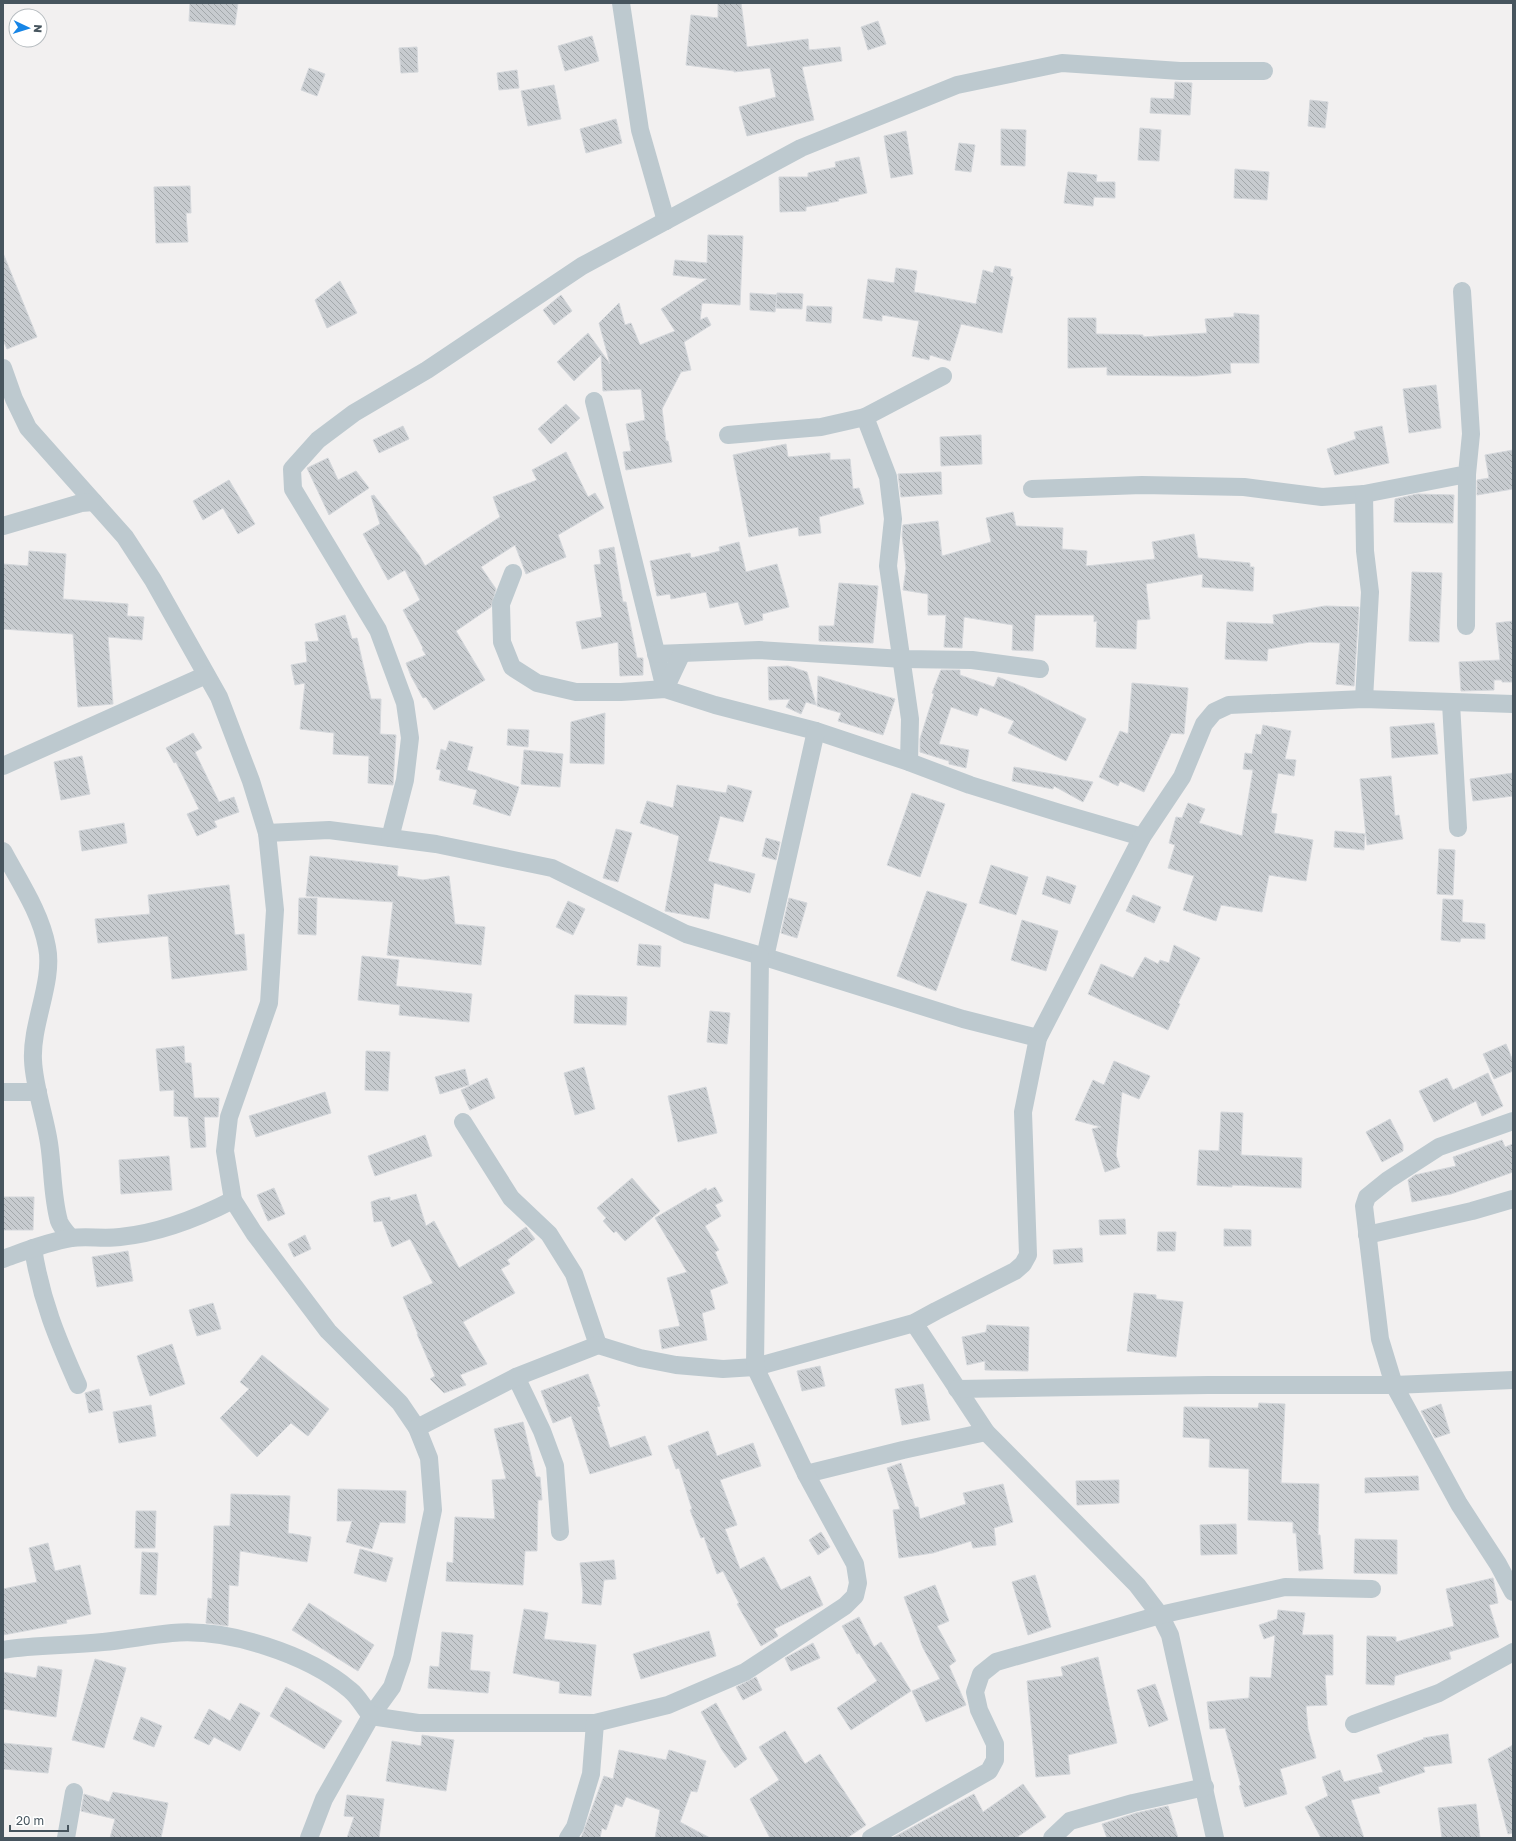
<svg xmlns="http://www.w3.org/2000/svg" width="1516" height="1841" font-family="'Golos Text',sans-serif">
	<defs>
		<pattern id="building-back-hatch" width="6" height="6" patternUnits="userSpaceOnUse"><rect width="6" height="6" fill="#c7cbcf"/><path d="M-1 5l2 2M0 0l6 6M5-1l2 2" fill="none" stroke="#a3a8ab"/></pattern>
	</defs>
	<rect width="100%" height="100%" fill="#f2f0f0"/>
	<g fill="url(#building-back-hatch)" stroke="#d4d7db">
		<path d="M190,3H238L235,25L189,21Z"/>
		<path d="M718,3H741L747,47L808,39L809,50L840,47L842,61L802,67L814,120L747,136L739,107L776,97L770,68L734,72V71L686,65L691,15L718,18Z"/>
		<path d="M878,21L886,44L868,50L861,27Z"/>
		<path d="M592,36L599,61L565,71L558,46Z"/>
		<path d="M417,47L418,72L401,73L399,48Z"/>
		<path d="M309,68L325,74L317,96L301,90Z"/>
		<path d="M517,70L519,88L499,90L497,73Z"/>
		<path d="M1175,82L1192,83L1190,115L1150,113L1151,98L1174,99Z"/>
		<path d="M554,85L561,119L528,126L521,91Z"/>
		<path d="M1310,100L1328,102L1325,128L1308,126Z"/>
		<path d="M616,119L622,143L586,153L580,129Z"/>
		<path d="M1140,128L1161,130L1159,161L1138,160Z"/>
		<path d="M1001,129L1026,130L1025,166L1001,165Z"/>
		<path d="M906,131L913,174L891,178L884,136Z"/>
		<path d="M959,143L975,145L971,172L955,170Z"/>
		<path d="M859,157L867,193L838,199L839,201L806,207V211L780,212L779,177H808V173L836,167L835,162Z"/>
		<path d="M1235,169L1269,172L1267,200L1234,198Z"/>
		<path d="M1068,172L1097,175L1096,182H1115V198L1094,197L1093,206L1064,203Z"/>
		<path d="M190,186L191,213H186L188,242L156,243L154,187Z"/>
		<path d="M708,235L743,236L740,305L702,303L700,320L707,317L711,325L684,342L691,370L681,372L662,409L666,441H668L672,462L626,470L623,452L631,451L626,424L645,420L641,389L603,391L601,355L574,381L557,362L588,333L610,364L599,323L619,303L625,325L631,323L640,345L675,331L661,309L707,279L673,275L675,260L707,263Z"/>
		<path d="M3,253L37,337L7,349L3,340Z"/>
		<path d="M995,266L1011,269L1010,276L1013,277L1002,333L961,324L950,361L930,355L929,360L912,356L919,321L882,315V321L863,318L868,279L894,283L896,268L917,271L914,292L976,304L983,270L993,273Z"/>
		<path d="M340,281L357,313L327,328L315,300Z"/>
		<path d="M750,293L777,295L775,312L750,310Z"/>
		<path d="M777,293L803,294L802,309L776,308Z"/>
		<path d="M561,295L572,311L554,325L543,310Z"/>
		<path d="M807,306L832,307L831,323L806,321Z"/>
		<path d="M1234,313L1259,315V363H1230L1231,373L1195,376L1107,375V367L1068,368V318H1096V334L1143,335V337L1207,333L1205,319L1234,317Z"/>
		<path d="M1436,385L1441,428L1409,433L1403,389Z"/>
		<path d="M566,404L580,418L551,444L538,429Z"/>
		<path d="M403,426L409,439L379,453L373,440Z"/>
		<path d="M1382,426L1389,463L1335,475L1327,449L1356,439L1354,432Z"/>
		<path d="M981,435L982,464L941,466L940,437Z"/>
		<path d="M786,444L788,457L830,453V460L850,459L853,489L859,488L864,504L819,517L821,533L799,536L798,527L749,537L733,455Z"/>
		<path d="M1513,450V489L1477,495V480L1489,478L1485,455Z"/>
		<path d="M566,452L588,497L595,493L604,508L558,535L566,557L526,574L515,545L481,567L496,589L491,607L456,631L485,680L434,710L426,697L423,698L411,676L406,663L426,655L422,649L423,648L403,610L420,600L405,570L388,580L363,534L380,524L371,496L374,495L419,555L425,566L500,517L493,497L537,480L532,470Z"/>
		<path d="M328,458L338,480L356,471L369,488L329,515L307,468Z"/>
		<path d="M941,472L942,494L901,497L898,474Z"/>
		<path d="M229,480L255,524L238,534L223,508L203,520L193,501Z"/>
		<path d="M1417,494L1454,495L1453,523L1394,522L1395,499Z"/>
		<path d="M1013,512L1016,526L1063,528L1062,549L1087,551L1086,566L1155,559L1152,542L1194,534L1198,558L1250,563V567H1254L1253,591L1202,587L1203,574L1146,584L1150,619L1137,620L1136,649L1096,647L1097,621L1094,622V615H1035L1033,651L1012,650L1013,625L964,617L962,648L944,647L946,615H928V594L903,590L906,568L902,535L903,525L938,521L942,556L991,542L986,518Z"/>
		<path d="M739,542L746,572L777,564L789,607L762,614L763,620L745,625L738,602L710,608L706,592L671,599L670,594L657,596L650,561L690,553L691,558L720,551L719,547Z"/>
		<path d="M614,547L623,602H626L637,658H643V675L620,676L618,642L582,649L576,622L602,617L594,565L601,564L599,550Z"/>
		<path d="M29,551L66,554L63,599L128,604L127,616L144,617L142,640L108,637L113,704L78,707L73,634L3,629V564L28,566Z"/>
		<path d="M1412,572L1442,573L1439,642L1409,641Z"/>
		<path d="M839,583L878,586L873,643L819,641V626H834Z"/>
		<path d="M1325,606L1359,607L1354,686L1336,684L1340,643L1310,642L1268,649L1267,661L1225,659L1227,622L1274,624L1273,615Z"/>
		<path d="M345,615L352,639L357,638L371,699H381L380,734L396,735L393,785L368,783L369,756L333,754L334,733L300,729L305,683L295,685L291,665L307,662L305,642L319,641L315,624Z"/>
		<path d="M1513,621V682H1502V680H1494V690L1461,691L1459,662L1500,660L1496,623Z"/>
		<path d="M788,666L807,672L816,705L806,702L801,714L786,707L790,699L769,700L768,667Z"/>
		<path d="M941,670H960V675L994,687L998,677L1023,687L1086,719L1066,761L1008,733L1014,721L980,707L977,716L951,707L939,744L969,750L966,768L949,764V761L920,752V739L934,694L932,693Z"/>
		<path d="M818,676L895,699L883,735L838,721L841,713L817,706Z"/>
		<path d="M1132,683L1188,688L1184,734L1171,733L1144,792L1120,781L1118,786L1099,777L1120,731L1128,734Z"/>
		<path d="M605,713L604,764L570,763L571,722Z"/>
		<path d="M1434,723L1438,754L1392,758L1390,727Z"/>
		<path d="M1263,725L1291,731L1285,759L1296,760L1294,776L1278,773L1271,813L1277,814L1274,833L1313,840L1306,881L1269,875L1262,912L1221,905L1216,921L1183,910L1194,876L1168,868L1175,845L1169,843L1176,817L1182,818L1188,803L1205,809L1199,823L1242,836L1253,770L1243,769L1245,753L1252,754L1256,734L1261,735Z"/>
		<path d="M508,729L529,730L528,747L507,745Z"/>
		<path d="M193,733L202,748L195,752L219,802L234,797L239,812L214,821L217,827L197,836L187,814L199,809L176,762L174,763L166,748Z"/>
		<path d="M449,741L473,747L467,770L519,787L510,816L473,804L477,790L439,780L441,770L436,769L441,749L446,751Z"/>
		<path d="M524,750L563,754L560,787L521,784Z"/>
		<path d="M82,756L90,794L61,800L54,762Z"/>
		<path d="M1014,767L1057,775L1093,782L1083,802L1054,786L1053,789L1012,781Z"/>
		<path d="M1513,773V796L1473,801L1470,779Z"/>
		<path d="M1391,776L1395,816L1399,815L1403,839L1367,845L1360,779Z"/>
		<path d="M677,785L726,793L728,785L752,791L743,822L720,816L708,861L755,874L750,893L714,883L709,919L665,911L679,836L640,823L647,801L673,808Z"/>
		<path d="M912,793L945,804L920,877L887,865Z"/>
		<path d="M124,823L127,843L82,851L79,831Z"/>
		<path d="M616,829L632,833L618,882L603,878Z"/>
		<path d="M1335,831L1365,834L1364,850L1334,847Z"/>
		<path d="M766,838L780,842L776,860L762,856Z"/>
		<path d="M1439,849L1455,850L1453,895L1437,894Z"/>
		<path d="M310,856L398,866L397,876L423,880L449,876L455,924L485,927L481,965L387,955L393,902L306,896Z"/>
		<path d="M991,865L1028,877L1016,915L979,903Z"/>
		<path d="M1047,876L1076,886L1070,904L1042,894Z"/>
		<path d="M229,885L235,935L244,934L247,970L172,979L168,936L98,943L95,919L150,914L148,895Z"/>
		<path d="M927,891L967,904L936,991L897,976Z"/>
		<path d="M1133,895L1161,907L1154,923L1126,911Z"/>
		<path d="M299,898H317L316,935L298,934Z"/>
		<path d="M789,898L807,903L797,938L781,933Z"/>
		<path d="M1443,899L1463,900L1462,922L1485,924V939L1461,938L1460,942L1441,940Z"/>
		<path d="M568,901L585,909L573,935L556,927Z"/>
		<path d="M1022,920L1058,931L1046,971L1011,960Z"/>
		<path d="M639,944L661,946L660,967L637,965Z"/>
		<path d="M1174,945L1200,958L1178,1003L1180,1004L1168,1030L1088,994L1101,964L1133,978L1145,957L1158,964L1160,960L1169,963Z"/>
		<path d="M362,956L399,960L396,986L472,994L469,1022L399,1015L400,1005L358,1000Z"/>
		<path d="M575,995L627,997L626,1025L574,1023Z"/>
		<path d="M710,1011L730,1013L727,1044L707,1042Z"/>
		<path d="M1506,1044L1513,1061V1071L1494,1079L1483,1054Z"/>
		<path d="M184,1046L185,1063H191L194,1098H219L218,1117H204L206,1147L191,1148L188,1117L174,1116V1090L160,1091L156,1049Z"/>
		<path d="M366,1051L390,1052L388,1091L365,1090Z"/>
		<path d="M1114,1061L1150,1076L1139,1099L1122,1092L1116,1155L1120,1167L1105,1172L1092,1129L1101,1127L1075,1120L1093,1080L1104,1085Z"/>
		<path d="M584,1067L595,1109L575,1115L564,1073Z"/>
		<path d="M465,1069L469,1085L440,1094L435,1077Z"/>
		<path d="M1488,1073L1503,1106L1482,1116L1476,1101L1434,1122L1419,1091L1447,1078L1453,1090Z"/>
		<path d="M487,1078L495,1098L470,1110L461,1090Z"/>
		<path d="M706,1087L717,1133L678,1142L668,1096Z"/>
		<path d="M325,1092L331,1113L256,1137L249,1116Z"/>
		<path d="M1221,1112L1243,1113L1241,1155L1302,1158L1301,1188L1232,1185V1187L1197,1185L1199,1150L1219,1151Z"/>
		<path d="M1390,1119L1403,1145V1151L1382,1162L1366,1132Z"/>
		<path d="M425,1135L432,1156L375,1176L368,1156Z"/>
		<path d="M1502,1140L1505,1147L1513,1144V1172L1451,1194L1412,1202L1408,1180L1415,1175L1456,1166L1453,1157Z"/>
		<path d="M169,1156L172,1190L121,1194L119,1160Z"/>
		<path d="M632,1178L660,1211L625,1241L616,1231L614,1233L603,1221L606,1218L597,1208Z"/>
		<path d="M715,1187L723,1201L715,1205L721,1216L705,1226L719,1250L715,1252L728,1283L710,1290L715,1309L702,1313L707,1340L662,1349L659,1330L680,1326L667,1278L687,1272L655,1218L706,1188L707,1191Z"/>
		<path d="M274,1188L285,1214L268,1221L257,1195Z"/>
		<path d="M416,1194L426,1226L434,1221L459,1268L502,1243L526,1227L535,1239L507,1260L510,1264L501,1269L515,1293L463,1322L487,1364L460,1375L466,1385L444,1393L430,1379L435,1376L417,1334H418L403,1297L433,1283L410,1239L392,1247L382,1221L374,1222L371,1202L379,1199L390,1197V1201Z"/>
		<path d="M3,1197H34L33,1230H3Z"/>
		<path d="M1125,1219L1126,1234L1100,1235L1099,1220Z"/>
		<path d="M1224,1229L1251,1230V1246H1224Z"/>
		<path d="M1158,1232H1176L1175,1251H1157Z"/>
		<path d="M305,1235L311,1249L294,1257L288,1244Z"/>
		<path d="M1082,1248L1083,1262L1054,1264L1053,1250Z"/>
		<path d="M128,1251L133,1281L97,1287L92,1257Z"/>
		<path d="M1134,1293L1156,1295V1299L1183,1302L1176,1357L1127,1351Z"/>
		<path d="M213,1303L221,1329L197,1336L189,1310Z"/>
		<path d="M987,1325L1029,1327L1028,1371L985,1370V1361L967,1365L962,1337L986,1332Z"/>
		<path d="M172,1344L185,1384L150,1396L137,1356Z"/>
		<path d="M262,1355L329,1409L308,1436L291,1423L257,1457L220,1418L249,1389L240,1382Z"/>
		<path d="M820,1366L825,1386L802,1391L797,1371Z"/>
		<path d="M588,1374L600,1406L597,1407L610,1448L645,1436L652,1455L590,1474L571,1416L553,1423L541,1391Z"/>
		<path d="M923,1384L930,1420L902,1425L895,1389Z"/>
		<path d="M99,1389L103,1410L89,1413L85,1393Z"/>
		<path d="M1259,1403L1285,1404L1281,1483L1319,1484L1318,1535H1320L1323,1569L1299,1571L1296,1533H1293V1522L1248,1520L1249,1469L1209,1467L1210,1439L1183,1437L1184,1407L1258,1408Z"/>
		<path d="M1441,1404L1450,1433L1435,1438L1421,1411Z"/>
		<path d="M151,1405L156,1436L119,1443L113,1412Z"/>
		<path d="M523,1422L536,1477H540L542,1500H538L537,1551H525L523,1585L446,1581L447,1562L453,1563L455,1517L495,1519L492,1480L506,1479L494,1429Z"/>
		<path d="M708,1431L717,1456L753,1443L761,1466L720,1480L737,1525L725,1529L740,1569L764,1557L781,1590L810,1576L823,1605L774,1629L778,1636L761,1646L737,1604L739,1603L723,1571L717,1574L704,1537L701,1538L690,1510L692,1509L679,1468L676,1469L668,1446Z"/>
		<path d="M901,1463L915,1507H918L920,1519L966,1504L963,1493L1003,1484L1013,1522L994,1528L996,1545L973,1548L971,1541L933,1553L899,1558L893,1510L900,1509L887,1468Z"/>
		<path d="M1418,1476L1419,1490L1365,1493V1478Z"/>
		<path d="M1119,1480V1503L1077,1505L1076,1481Z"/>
		<path d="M338,1489L406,1491L405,1523L380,1522L372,1549L346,1542L352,1521H337Z"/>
		<path d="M231,1494L290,1496L288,1533L311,1537L307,1562L240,1551L238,1586L229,1585L228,1626L206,1623L208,1598L212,1599L214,1526H230Z"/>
		<path d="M136,1511H156L155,1548H135Z"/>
		<path d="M1236,1524L1237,1554L1201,1555L1200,1525Z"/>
		<path d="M821,1532L830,1547L818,1555L809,1540Z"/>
		<path d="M1355,1539L1397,1540V1574L1354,1573Z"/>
		<path d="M48,1543L55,1571L80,1565L91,1614L66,1620L67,1623L3,1635V1589L37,1582L29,1548Z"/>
		<path d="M360,1549L393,1558L386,1582L354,1573Z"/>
		<path d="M142,1552L158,1553L156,1595L140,1594Z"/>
		<path d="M614,1560L616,1579L604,1580L601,1605L582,1603L583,1593L580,1563Z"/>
		<path d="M1035,1575L1051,1627L1028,1635L1012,1582Z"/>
		<path d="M1493,1578L1498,1603L1489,1605L1499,1637L1449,1652L1451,1659L1395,1676L1394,1685L1366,1684L1367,1636L1396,1637V1642L1454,1626L1446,1589Z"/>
		<path d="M935,1585L949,1621L937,1626L956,1661L949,1666L966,1705L926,1722L912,1691L940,1679L923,1648L904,1597Z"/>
		<path d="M309,1603L374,1645L358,1671L292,1630Z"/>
		<path d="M524,1609L548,1613L544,1639L596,1645L591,1696L559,1693L560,1682L513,1673Z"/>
		<path d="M1278,1610L1305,1613L1302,1635H1333V1675H1325L1327,1705L1306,1706L1308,1729L1316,1758L1280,1769L1287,1794L1245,1807L1239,1786L1241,1785L1225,1728L1210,1729L1207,1702L1249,1698L1250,1677L1271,1678L1275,1635L1264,1639L1259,1625L1277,1619Z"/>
		<path d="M859,1617L874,1647L881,1642L911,1691L851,1730L837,1708L877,1681L859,1653L857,1654L842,1626Z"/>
		<path d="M709,1631L716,1656L641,1679L633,1654Z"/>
		<path d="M442,1632L473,1635L470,1670L490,1672L488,1693L428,1688L430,1666L439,1667Z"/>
		<path d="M813,1643L820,1658L791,1671L785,1658Z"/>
		<path d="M1098,1657L1117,1743L1068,1755L1070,1774L1036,1777L1027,1681L1063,1676L1061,1667Z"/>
		<path d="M95,1659L126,1668L104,1748L72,1740Z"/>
		<path d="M38,1666L62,1670L56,1717L3,1709V1672L36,1678Z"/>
		<path d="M756,1677L762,1690L743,1700L736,1687Z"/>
		<path d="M1155,1684L1168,1720L1149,1727L1137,1690Z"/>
		<path d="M286,1687L342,1721L324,1749L270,1716Z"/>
		<path d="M240,1703L260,1713L240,1751L214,1737L209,1745L194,1738L209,1709L230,1721Z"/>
		<path d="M716,1703L747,1759L735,1768L722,1750L701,1712Z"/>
		<path d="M141,1717L162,1726L154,1747L133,1739Z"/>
		<path d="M785,1731L805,1764L820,1754L866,1825L847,1838H770L750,1799L779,1780L759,1747Z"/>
		<path d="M1448,1734L1452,1763L1423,1767L1425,1772L1378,1787L1380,1793L1351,1800L1364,1838H1321L1305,1807L1328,1796L1322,1777L1340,1770L1344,1782L1383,1772L1377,1755L1424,1739L1423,1738Z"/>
		<path d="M422,1735L454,1740L446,1791L386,1781L392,1741L421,1746Z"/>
		<path d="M3,1743L52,1748L48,1773L3,1769Z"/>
		<path d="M1513,1745V1833L1508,1834L1488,1759Z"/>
		<path d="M619,1750L666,1760L669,1750L706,1761L697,1792L691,1791L680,1822L710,1838H655L660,1810L626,1797L622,1807L615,1804L606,1830L602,1828L600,1838H581L604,1776L613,1779Z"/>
		<path d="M1023,1784L1046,1817L1016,1838H892L974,1794L983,1812Z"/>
		<path d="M113,1792L168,1803L161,1838H110L115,1819L81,1811L84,1794L109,1802Z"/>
		<path d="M347,1795L384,1799L379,1838H347L354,1817L344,1816Z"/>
		<path d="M1476,1804L1480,1838H1442L1438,1808Z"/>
		<path d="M1168,1806L1178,1838H1107L1102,1824L1136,1813Z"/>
	</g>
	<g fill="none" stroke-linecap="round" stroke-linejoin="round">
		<g stroke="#bdc9cf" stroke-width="18">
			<path d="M621,3L640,130L666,221"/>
			<path d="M3,368L14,399L28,428L125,537L153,580L219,697L251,781L267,833L275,910L269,1003L229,1117L225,1151L233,1200L254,1233L328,1331L400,1403L417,1428L429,1458L433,1510L402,1658L392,1687L371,1716L324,1799L309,1838"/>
			<path d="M594,401L665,689"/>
			<path d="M865,417L888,477L893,519L888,566L910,719L909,762"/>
			<path d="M728,435L821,427L865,417L943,376"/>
			<path d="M1032,489L1142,485L1244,487L1322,497L1364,494L1365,551L1370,592L1364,699"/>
			<path d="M1364,494L1467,474L1471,434L1462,291"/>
			<path d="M3,526L81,503L94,502"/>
			<path d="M513,573L501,604L502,642L512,667L537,683L576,692H621L665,689L715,705L816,731L909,762L970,785L1060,813L1142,837"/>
			<path d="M1466,626L1467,474"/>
			<path d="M656,654L759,650L903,659L972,660L1040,669"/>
			<path d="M665,689L682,653"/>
			<path d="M1451,703L1458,828"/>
			<path d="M3,766L206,675"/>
			<path d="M267,833L329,830L436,844L552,868L686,934L765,957L963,1019L1038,1038"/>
			<path d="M390,838L405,780L410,738L405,703L378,630L293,489L292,469L318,440L354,413L427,370L582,266L801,148L957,85L1062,63L1180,71H1264"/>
			<path d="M3,851C19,881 41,913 47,947C54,981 31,1024 33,1060C34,1087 45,1116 49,1143C53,1169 52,1196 59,1221C61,1227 67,1233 71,1238"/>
			<path d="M765,957L816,731"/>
			<path d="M3,1092H38"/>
			<path d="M1513,1121L1439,1147L1388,1180L1367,1197L1364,1206L1380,1339L1394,1385L1459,1504L1498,1564L1513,1592"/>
			<path d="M463,1122L511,1198L549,1234L574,1274L598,1345"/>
			<path d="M1367,1235L1472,1211L1513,1199"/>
			<path d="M33,1248C41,1300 57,1338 78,1385"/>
			<path d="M3,1259C25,1251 47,1242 71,1238C87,1236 104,1239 120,1237C160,1233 198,1218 233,1200"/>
			<path d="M914,1323L986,1432L1137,1585L1160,1615L1170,1635L1215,1838"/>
			<path d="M516,1377L542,1431L555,1466L560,1532"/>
			<path d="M957,1389L1208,1385H1394L1513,1380"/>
			<path d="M417,1428L516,1377L598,1345L640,1358L676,1365L723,1369L755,1367L914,1323L936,1311L1015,1271L1023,1264L1028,1255L1023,1112L1038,1038L1142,837L1182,777L1204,724L1214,712L1229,705L1364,699L1513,704"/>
			<path d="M806,1474L903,1450L986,1432"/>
			<path d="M3,1650C36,1644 69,1646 103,1642C126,1640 149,1635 172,1633C227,1628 308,1654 350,1690C358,1696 364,1708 371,1716L418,1723H595L668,1705L745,1672L845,1606L855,1596L858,1583L855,1564L806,1474L755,1367L760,956"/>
			<path d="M1354,1724L1439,1693L1513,1652"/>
			<path d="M66,1838L74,1792"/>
			<path d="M568,1838L575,1827L591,1774L595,1723"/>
			<path d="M871,1838L989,1771L995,1760V1744L979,1710L975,1692L981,1674L996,1662L1160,1615L1285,1587L1372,1589"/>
			<path d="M1052,1838L1070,1821L1133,1803L1205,1787"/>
		</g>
	</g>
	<rect width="1516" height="1841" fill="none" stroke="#47555e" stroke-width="8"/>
	<g transform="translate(28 28) rotate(94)"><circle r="19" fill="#ffffff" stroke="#b5bbbf"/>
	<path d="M0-3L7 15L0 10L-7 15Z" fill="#1685e6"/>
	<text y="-6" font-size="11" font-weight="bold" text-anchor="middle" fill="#47555e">N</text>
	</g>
	<path d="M10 1825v6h58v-6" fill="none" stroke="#47555e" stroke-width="2"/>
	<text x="16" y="1825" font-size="12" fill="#47555e" stroke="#ffffff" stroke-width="3" paint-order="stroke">20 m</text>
</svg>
